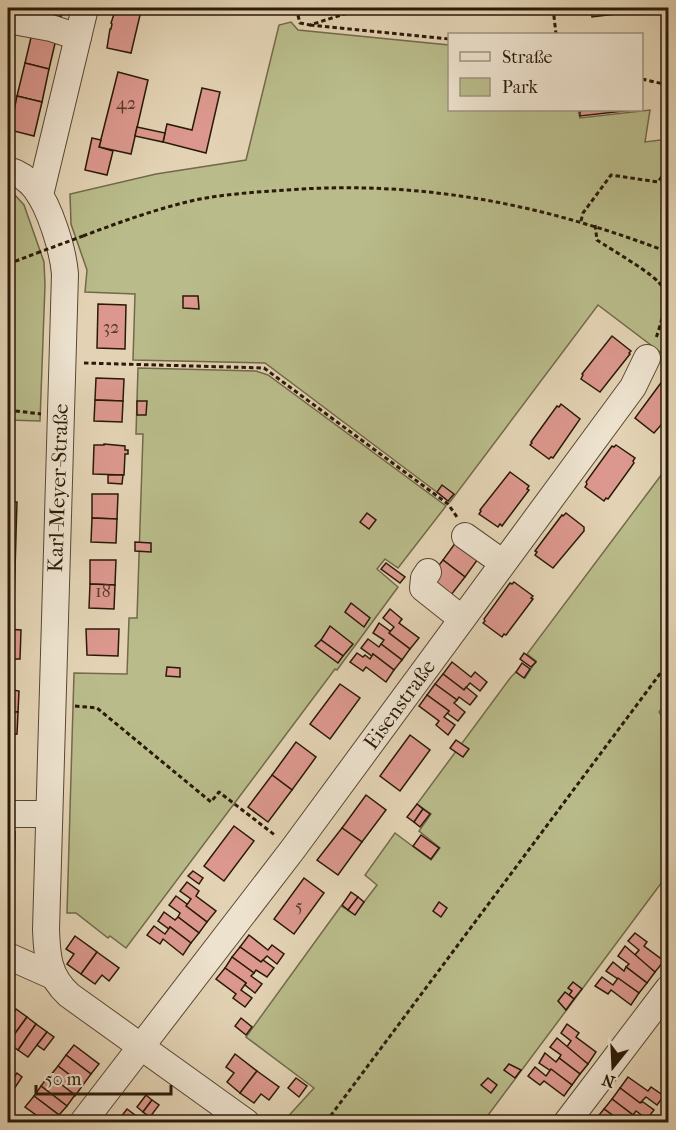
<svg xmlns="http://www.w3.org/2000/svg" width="676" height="1130" font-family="'IM FELL French Canon',serif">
	<rect width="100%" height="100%" fill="#e3d3b4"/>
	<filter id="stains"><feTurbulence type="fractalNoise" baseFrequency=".00333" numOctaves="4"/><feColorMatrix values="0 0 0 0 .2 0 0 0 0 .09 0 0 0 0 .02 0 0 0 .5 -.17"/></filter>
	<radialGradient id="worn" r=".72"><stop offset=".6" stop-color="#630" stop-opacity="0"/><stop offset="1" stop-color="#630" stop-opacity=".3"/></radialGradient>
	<g fill="#b9bb8a" stroke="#726a49" stroke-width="1.5">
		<path d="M291,22L298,30L449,45L450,110H578L580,118L650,110L645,142L668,139V358L598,305L450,502L265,363L133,360L135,294L85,292L87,270L71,224L70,194L156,174L246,160L279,25Z"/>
		<path d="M8,190L15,195L24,205L44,262L45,285L40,421L8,420Z"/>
		<path d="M138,368L256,371L268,375L446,506L398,568L385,559L377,569L398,587L337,670L335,669L126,948L110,936L108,938L76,913H67L74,673L127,674L129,618H137L143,434H136Z"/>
		<path d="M668,466V642L665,646L668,644V700L659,712L668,726V874L483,1122H283L314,1088L246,1037L341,906L355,914L377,885L365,875L395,833L431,860L440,848L419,831L431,814L417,804L511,677L516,672L525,678L536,661L527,654Z"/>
	</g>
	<g fill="#dc988e" stroke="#2a1a08" stroke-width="1.5">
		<path d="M34,8H63L61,17L33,10Z"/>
		<path d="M116,8L141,11L131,53L107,48L110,29H111L112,24L111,23Z"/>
		<path d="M591,8H665L592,17Z"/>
		<path d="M33,29L57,35L49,69L25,63Z"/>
		<path d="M25,63L49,69L42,102L17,96Z"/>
		<path d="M118,72L148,80L131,154L99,147Z"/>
		<path d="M202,88L220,92L206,153L163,142L167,124L192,130Z"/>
		<path d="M17,96L42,102L34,136L10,130Z"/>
		<path d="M580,110H633L580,116Z"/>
		<path d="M137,127L165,133L163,142L135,136Z"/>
		<path d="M92,138L101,140L99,147L113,151L107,175L85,170Z"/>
		<path d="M183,296H198L199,309L183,308Z"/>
		<path d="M98,304L126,305L125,349L97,348Z"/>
		<path d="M612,336L631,351L629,353L630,354L600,392L581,379L583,375L582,374Z"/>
		<path d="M666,376L668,378V417L654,433L635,418Z"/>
		<path d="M96,378L124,379L123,401L95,400Z"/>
		<path d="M95,400L123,401L122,422L94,421Z"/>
		<path d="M137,401H147L146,415H137Z"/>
		<path d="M561,404L580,419L553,458L551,457L549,459L530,445L532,443L531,442L557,406L559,407Z"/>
		<path d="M104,444L125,446V450H128V454H125L124,475L93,474L94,445H104Z"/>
		<path d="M616,445L635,458L633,461L634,463L608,499L606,498L604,501L585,487L587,484L586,482L612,446L614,447Z"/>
		<path d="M510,472L529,486L527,489L529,490L502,526L500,524L498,527L479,514L481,511L480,510Z"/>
		<path d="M108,475H123L122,484L108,483Z"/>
		<path d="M442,485L454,494L448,501L437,492Z"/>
		<path d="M92,494H118L117,519L92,518Z"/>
		<path d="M8,502H17L16,535H8Z"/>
		<path d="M367,513L376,520L369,529L360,522Z"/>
		<path d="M566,513L584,527V531L553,568L535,555L537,552L535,551L562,515L563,516Z"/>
		<path d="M92,518L117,519L116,543L91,542Z"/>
		<path d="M8,536H16L15,569H8Z"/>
		<path d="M135,542L151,543V552L135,551Z"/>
		<path d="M456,542L478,559L465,577L443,560Z"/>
		<path d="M90,560H116L115,585L90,584Z"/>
		<path d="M443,560L465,577L451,595L429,578Z"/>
		<path d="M386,563L405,577L400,583L381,569Z"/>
		<path d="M8,569H15L14,602H8Z"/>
		<path d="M514,582L533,596L531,598L533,599L506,635L504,634L502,637L483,623L485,621L484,619L510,583L512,584Z"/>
		<path d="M90,584L115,585L114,609L89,608Z"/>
		<path d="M351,603L370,618L364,627L345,612Z"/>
		<path d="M390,609L402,619L399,623L419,638L410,649L389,633L394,627L383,618Z"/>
		<path d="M379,623L390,631L389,633L410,649L402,660L381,644L384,640L373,633Z"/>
		<path d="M330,626L353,644L343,656L321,640Z"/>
		<path d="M8,629L21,630L20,659H8Z"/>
		<path d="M86,629H119L118,656L87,655Z"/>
		<path d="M368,639L379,647L381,644L402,660L394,670L373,654L372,656L361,648Z"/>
		<path d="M321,640L343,656L338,663L315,646Z"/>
		<path d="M357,653L363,657L365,655L370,659L373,654L394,670L386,682L366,667L363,671L350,662Z"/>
		<path d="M524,653L536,662L531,667L520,659Z"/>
		<path d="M452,662L471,677L475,672L487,682L480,691L470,683L464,690L443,674Z"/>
		<path d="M522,663L530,669L524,678L516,672Z"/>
		<path d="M167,667L180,668V677L166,676Z"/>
		<path d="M443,674L464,690L466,687L477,696L470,705L459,697L457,700L435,684Z"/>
		<path d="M340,684L360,698L330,739L310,724Z"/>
		<path d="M435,684L457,700L454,703L465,712L458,721L447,713L449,711L427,695Z"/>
		<path d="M8,689L19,691L18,712H8Z"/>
		<path d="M427,695L449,711L444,717L455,725L448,735L436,725L439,721L419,706Z"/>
		<path d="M8,712H18L17,734L8,735Z"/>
		<path d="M410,735L430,750L400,791L380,776Z"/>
		<path d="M456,740L469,749L463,757L450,748Z"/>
		<path d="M296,742L316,757L292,790L272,775Z"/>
		<path d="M272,775L292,790L268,822L248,807Z"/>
		<path d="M366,795L386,810L362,842L342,828Z"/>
		<path d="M417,804L423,809L414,822L407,817Z"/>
		<path d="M423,809L430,814L420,827L414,822Z"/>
		<path d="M234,826L254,841L224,881L204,866Z"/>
		<path d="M342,828L362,842L338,875L317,860Z"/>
		<path d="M8,832H15L14,882H8Z"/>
		<path d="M421,835L439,848L431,859L413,846Z"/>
		<path d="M193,871L203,878L199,884L188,876Z"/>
		<path d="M304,878L324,893L294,934L274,919Z"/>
		<path d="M187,882L199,891L196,896L216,911L207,922L186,906L191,899L180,891Z"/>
		<path d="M351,892L358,897L348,910L342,905Z"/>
		<path d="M176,896L187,904L186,906L207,922L199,933L178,917L180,913L169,905Z"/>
		<path d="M358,897L364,902L355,915L348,910Z"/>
		<path d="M439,902L447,908L441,917L433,911Z"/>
		<path d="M164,912L175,920L178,917L199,933L191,943L170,927L169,929L158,921Z"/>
		<path d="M154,926L165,934L170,927L191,943L183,955L163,939L160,944L147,935Z"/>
		<path d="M635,933L647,942L644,946L664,961L655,972L634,956L639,950L628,941Z"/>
		<path d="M249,935L268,950L272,945L284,954L277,964L267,956L261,962L240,947Z"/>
		<path d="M75,936L97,952L81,974L67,964L74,954L66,949Z"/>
		<path d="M625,946L655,972L647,983L626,967L629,964L618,956Z"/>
		<path d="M240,947L261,962L263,960L274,968L267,977L256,970L254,973L232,957Z"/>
		<path d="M97,952L119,968L109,981L102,975L95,984L81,974Z"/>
		<path d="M232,957L254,973L251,976L262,984L255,993L245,985L246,983L225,968Z"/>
		<path d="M613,962L624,971L626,967L647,983L639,993L606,971Z"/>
		<path d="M225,968L246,983L241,990L252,998L245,1007L233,998L236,994L216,979Z"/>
		<path d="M602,977L613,985L618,978L639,993L631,1005L611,990L608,994L595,986Z"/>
		<path d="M573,982L582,989L574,999L569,995L572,991L568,988Z"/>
		<path d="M565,992L574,999L566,1010L558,1001Z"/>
		<path d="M16,1009L27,1017L8,1043V1021Z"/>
		<path d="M27,1017L36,1024L18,1050L8,1043Z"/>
		<path d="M241,1018L252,1027L246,1035L235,1026Z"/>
		<path d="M36,1024L47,1032L28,1057L18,1050Z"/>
		<path d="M567,1024L579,1033L576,1037L596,1052L588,1064L566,1048L571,1041L561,1033Z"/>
		<path d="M47,1032L54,1037L44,1050L37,1045Z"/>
		<path d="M557,1038L588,1064L580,1074L559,1058L561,1055L550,1047Z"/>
		<path d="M74,1045L99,1064L91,1074L66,1055Z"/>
		<path d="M545,1053L556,1062L559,1058L580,1074L572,1085L539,1063Z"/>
		<path d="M235,1054L257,1071L240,1093L227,1082L234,1073L226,1067Z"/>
		<path d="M66,1055L91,1074L83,1085L58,1066Z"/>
		<path d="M509,1064L521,1070L515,1078L504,1070Z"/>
		<path d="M58,1066L83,1085L75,1096L50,1076Z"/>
		<path d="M535,1067L546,1076L551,1069L572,1085L564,1096L544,1081L540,1085L528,1076Z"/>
		<path d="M257,1071L279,1087L269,1100L261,1094L254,1103L240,1093Z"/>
		<path d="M17,1073L22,1077L14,1089L8,1085Z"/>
		<path d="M49,1075L75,1095L67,1106L41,1086Z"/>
		<path d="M628,1077L648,1091L651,1087L664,1096L657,1105L646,1097L640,1103L620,1088Z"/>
		<path d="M296,1078L307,1086L299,1097L288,1088Z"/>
		<path d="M488,1078L497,1085L491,1093L481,1085Z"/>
		<path d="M41,1086L67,1106L59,1115L34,1096Z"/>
		<path d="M620,1088L640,1103L643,1102L654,1110L647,1119L636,1111L633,1115L612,1099Z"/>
		<path d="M146,1095L152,1100L143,1112L137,1107Z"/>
		<path d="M34,1096L59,1115L54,1122H46L25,1107Z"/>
		<path d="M612,1099L633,1115L631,1118L638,1122H622L604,1109Z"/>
		<path d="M152,1100L159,1105L150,1117L143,1112Z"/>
		<path d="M127,1109L139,1118L136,1122H117Z"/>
		<path d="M604,1109L622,1122H598L595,1120Z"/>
	</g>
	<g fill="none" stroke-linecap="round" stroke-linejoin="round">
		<defs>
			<g id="minor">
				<path d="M8,20L51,28L78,37"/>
				<path d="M8,170C18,173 28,179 35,188C50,207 63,250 65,274L46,930C47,956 48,976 69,995L246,1122"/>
				<path d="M40,195L85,8"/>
				<path d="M465,536L503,563"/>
				<path d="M428,572L424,578L423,588L462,619"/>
				<path d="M8,814H49"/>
				<path d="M8,956L53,976"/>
				<path id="s1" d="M83,1122L293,849L633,387L647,358"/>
				<path d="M567,1122L668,989"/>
			</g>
		</defs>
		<use href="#minor" stroke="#584833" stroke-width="28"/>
		<g stroke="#2a1a08" stroke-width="3" stroke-dasharray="4.5 3" stroke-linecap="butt">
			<path d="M296,8L300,23L310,25L363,8"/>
			<path d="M553,8L556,34"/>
			<path d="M310,25L450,39"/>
			<path d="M642,79L668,85"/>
			<path d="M581,221L583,213L611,175L658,182L668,168"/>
			<path d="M595,225L597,240C610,249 658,276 662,287C668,301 661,324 656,338"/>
			<path d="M83,236C120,222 156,209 195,200C225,194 256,192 286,190C422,180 542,204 668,252"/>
			<path d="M8,264L37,253"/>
			<path d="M84,363L264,368L448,504L457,517"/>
			<path d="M8,410L41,414"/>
			<path d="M75,706L97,708L211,802L219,792L276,836"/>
			<path d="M326,1122L668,663"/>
		</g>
		<use href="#minor" stroke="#ede2ce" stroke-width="26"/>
		<path stroke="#2a1a08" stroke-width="3" stroke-dasharray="4.5 3" stroke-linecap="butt" d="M37,253L83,236"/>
	</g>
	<g text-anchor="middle" stroke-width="4.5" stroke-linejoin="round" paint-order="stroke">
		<g font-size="18" fill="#563a2a">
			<text x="126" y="109">42</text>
			<text x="111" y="333">32</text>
			<text x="103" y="597">18</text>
			<text x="299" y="912">5</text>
		</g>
		<g font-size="21" fill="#2a1a08" stroke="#ede2ce">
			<text transform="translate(58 488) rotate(-88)" y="7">Karl-Meyer-Straße</text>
			<text dy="7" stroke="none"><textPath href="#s1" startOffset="524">Eisenstraße</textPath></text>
		</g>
	</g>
	<rect width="676" height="1130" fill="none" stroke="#e3d3b4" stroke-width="30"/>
	<rect x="9" y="9" width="658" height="1112" fill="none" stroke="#2a1a08" stroke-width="3"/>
	<rect x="15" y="15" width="646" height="1100" fill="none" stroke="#2a1a08" stroke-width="1.5"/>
	<rect x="448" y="33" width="195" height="78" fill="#ede2ce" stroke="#9f927f" stroke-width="1.5"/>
	<rect x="460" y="52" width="30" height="9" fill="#ede2ce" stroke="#9f927f" stroke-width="1.5"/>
	<text x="502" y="63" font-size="18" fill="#2a1a08">Straße</text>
	<rect x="460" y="78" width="30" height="18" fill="#b9bb8a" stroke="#9f927f" stroke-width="1.5"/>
	<text x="502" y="93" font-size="18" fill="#2a1a08">Park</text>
	<g transform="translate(613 1067) rotate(198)" stroke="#ede2ce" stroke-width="4.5" paint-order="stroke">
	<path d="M0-4.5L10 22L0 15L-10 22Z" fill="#2a1a08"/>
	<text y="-9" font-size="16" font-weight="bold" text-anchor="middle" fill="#2a1a08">N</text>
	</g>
	<path d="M36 1085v9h135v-9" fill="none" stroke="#2a1a08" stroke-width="3"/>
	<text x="45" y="1085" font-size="18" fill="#2a1a08" stroke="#ede2ce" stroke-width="4.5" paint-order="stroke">50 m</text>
	<rect width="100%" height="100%" filter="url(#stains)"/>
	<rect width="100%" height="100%" fill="url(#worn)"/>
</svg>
